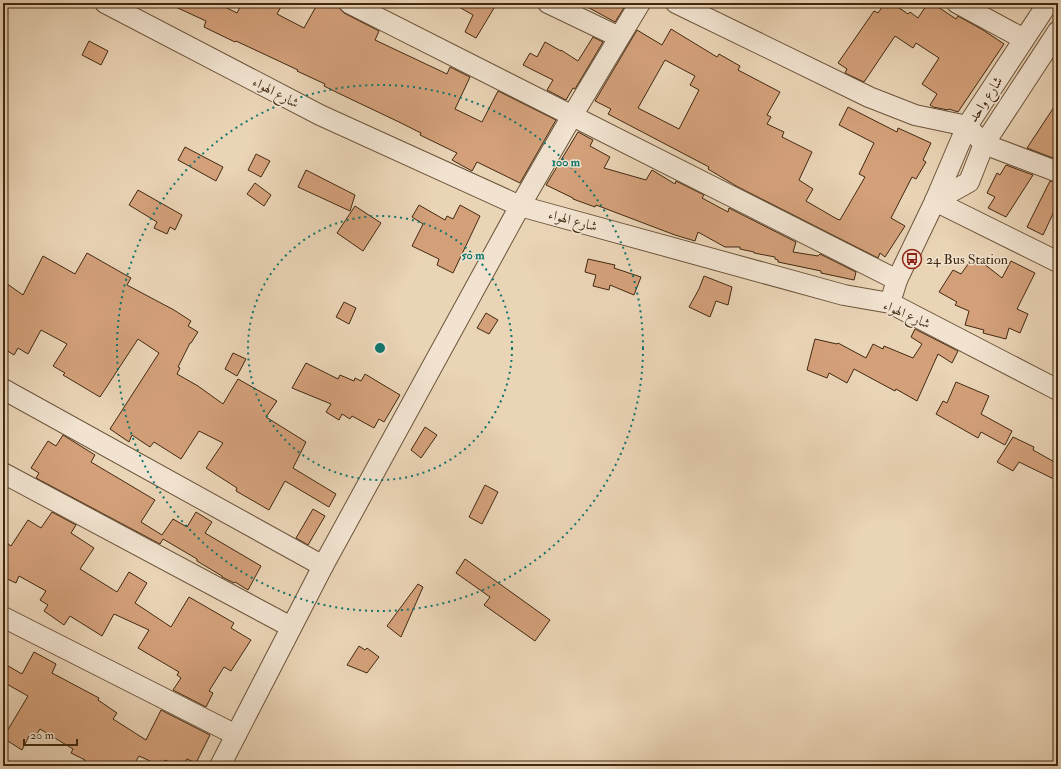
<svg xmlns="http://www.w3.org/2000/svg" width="1061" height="769" font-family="'IM FELL Double Pica',Amiri,serif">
	<rect width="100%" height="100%" fill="#ead4b6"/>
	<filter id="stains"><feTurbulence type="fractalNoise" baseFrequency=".005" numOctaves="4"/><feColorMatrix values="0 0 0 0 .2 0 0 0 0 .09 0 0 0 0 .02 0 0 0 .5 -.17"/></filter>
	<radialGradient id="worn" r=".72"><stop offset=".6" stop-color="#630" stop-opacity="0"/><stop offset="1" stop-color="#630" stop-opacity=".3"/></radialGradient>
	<g fill="#d3a07a" stroke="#422911" fill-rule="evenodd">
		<path d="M167,3H217L237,13L242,3H283L277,14L304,28L318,3H329L339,7L344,13L379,31L375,40L447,74L450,67L470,77L455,109L482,122L498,91L556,120L520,183L477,162L472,171L452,160L457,153L420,135L421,133L399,122L338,93L324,86L325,84L297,71L298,70L236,41L235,42L204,27L206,21Z"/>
		<path d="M452,3H497L476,38L465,32L473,15Z"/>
		<path d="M580,3H627L615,22Z"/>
		<path d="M885,3H892L908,14L910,12L918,18L928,3H932L956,19L958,16L983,30L1004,44L958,112L949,109L948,110L933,107L930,105L937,94L922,84L939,58L916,43L913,48L895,36L864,82L845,73L847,69L838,63L874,11L878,13Z"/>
		<path d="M671,29L717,57L719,54L740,66L738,70L780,92L767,115L771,117L767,124L784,132L782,137L812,152L799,180L813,189L806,201L837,219L840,220L865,177L859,174L874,143L839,125L848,107L897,132L898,128L931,143L923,160L926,162L916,179L912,177L891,218L905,226L885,257L880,253L878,258L738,187L708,169L709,167L608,114L611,109L595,101L637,30L662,45ZM665,60L695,76L690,85L699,90L679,129L638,108Z"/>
		<path d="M593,37L603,42L575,89L573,88L566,100L547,90L553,80L523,65L530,53L537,57L545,42L561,51V50L578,61Z"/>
		<path d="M89,41L108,51L101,65L82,55Z"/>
		<path d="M1058,101V160L1027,148Z"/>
		<path d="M578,132L593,140L590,146L610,157L604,168L646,180L652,170L675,184L676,181L704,195L702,198L728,212L729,208L796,242L793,252L818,256L820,254L856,272L854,280L821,273V271L778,262V260L775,259V257L754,253V252L740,249V247H725L698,232L695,241L675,235L596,205L595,207L573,199V198L546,185Z"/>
		<path d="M185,147L223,167L216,181L178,160Z"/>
		<path d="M256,154L270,161L261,177L248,170Z"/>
		<path d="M1006,165L1033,175L1006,217L988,208L995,197L987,193L997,173L1000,175Z"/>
		<path d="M306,170L355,195L350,211L298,187Z"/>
		<path d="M1050,181L1058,183V203L1043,235L1027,227Z"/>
		<path d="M255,183L271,195L264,206L247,194Z"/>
		<path d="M138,190L182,215L175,230L170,227L167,234L154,228L157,222L129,205Z"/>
		<path d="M419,205L445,220L447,216L453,219L460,205L480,216L453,273L437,265L439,259L412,246L423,224L412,217Z"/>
		<path d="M355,206L381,223L363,251L337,233Z"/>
		<path d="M87,253L131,278L127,285L174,310L191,321L188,326L198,332L191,343H190L178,367L180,368L177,374L198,386L223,404L238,379L277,401L266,417L306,442L293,468L336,494L329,507L285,481L269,510L236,491L237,488L206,468L223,443L199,431L181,459L154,442L150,447L132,435L129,442L110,429L159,353L138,339L100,397L63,375L65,373L53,366L67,344L41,330L28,354L18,348L14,355L3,348V281L23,295L43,256L75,274Z"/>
		<path d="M974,256L1002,278L1011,261L1035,273L1017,309L1028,314L1020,333L1009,328L1006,339L983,333L984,330L965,325L969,311L955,305L957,302L939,292L953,270L961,274Z"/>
		<path d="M588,259L615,265L614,268L641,277L634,295L610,285L609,290L593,286L596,275L585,272Z"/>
		<path d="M704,276L732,287L728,305L716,301L710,317L689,307L699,289Z"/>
		<path d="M344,302L356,308L349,324L336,317Z"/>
		<path d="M486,313L498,320L489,334L477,328Z"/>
		<path d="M915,329L958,351L952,363L938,354L917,401L896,389L895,391L854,369L847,383L829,373L827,378L807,370L815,339L837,344L838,343L866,358L873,344L883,349L884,346L913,358L922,344L911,337Z"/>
		<path d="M233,353L246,359L237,376L225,369Z"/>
		<path d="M306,363L338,379L340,375L354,381L355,378L361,381L365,374L400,395L384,422L379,419L374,428L352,416L350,419L342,414L339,420L326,412L331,404L292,388Z"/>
		<path d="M956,382L989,396L981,414L1012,431L1005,445L981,432L978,438L936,414L943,401L947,403Z"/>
		<path d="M425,427L437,435L421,458L411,450Z"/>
		<path d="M63,435L95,455L91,462L155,500L141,522L162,535L173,519L187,527L196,512L212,522L205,533L261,566L248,590L235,582L234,583L222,577V576L197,561V559L163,539L160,544L36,478L39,473L31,468L48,441L56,446Z"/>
		<path d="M1013,437L1034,447L1033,450L1058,464V481L1019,462L1013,471L997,462Z"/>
		<path d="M485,485L498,492L482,524L469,517Z"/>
		<path d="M313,509L325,516L308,545L296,538Z"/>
		<path d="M52,512L76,525L71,533L94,548L80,569L117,592L129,572L147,583L135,603L171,627L189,597L234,623L231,628L251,640L231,671L224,667L209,691L213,693L206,707L173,690L181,678L177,675L179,672L138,648L149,630L114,614L102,636L70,616L64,625L44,611L48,605L40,600L46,591L19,576L16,583L3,577V540L11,546L28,520L41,528Z"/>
		<path d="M465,559L550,620L535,641L484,605L490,597L456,573Z"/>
		<path d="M418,584L423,587L401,637L387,626Z"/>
		<path d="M359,646L365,650L367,648L379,657L367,673L347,665Z"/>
		<path d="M34,652L56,664L52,673L99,698L98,700L117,713L113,719L146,740L161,710L210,735L196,763L187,759L183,766H178L165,760L161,766L139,756L133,766H82L85,760L71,753L73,749L40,729L34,739L29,736L22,750L3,738L28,696L3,682V663L22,674Z"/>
	</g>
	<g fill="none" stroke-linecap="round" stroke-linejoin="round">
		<defs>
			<g id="minor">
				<path d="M105,3L320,115L520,206L844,295L890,303L1058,390"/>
				<path d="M349,3L897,280"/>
				<path d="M548,3L619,37"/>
				<path d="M676,3L869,97L915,115L967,126L984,144L1058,172"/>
				<path d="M957,3L1024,39"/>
				<path d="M935,201L969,182L984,144L1058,31"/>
				<path d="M935,201L1058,262"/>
				<path d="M893,293L897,280L935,201L967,126L1048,3"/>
				<path d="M3,389L323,566"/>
				<path d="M3,473L291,627"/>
				<path d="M3,617L236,735"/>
				<path d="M220,766L323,566L520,206L572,116L640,3"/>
			</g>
		</defs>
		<use href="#minor" stroke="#6c543a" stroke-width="22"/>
		<use href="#minor" stroke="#f1e3d0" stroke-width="20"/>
	</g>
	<g fill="none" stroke="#0f766e" stroke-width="2" stroke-dasharray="2 4">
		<circle cx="380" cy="348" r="132"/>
		<circle cx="380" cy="348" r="263"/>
	</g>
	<defs>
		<symbol id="bus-ring" viewBox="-11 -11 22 22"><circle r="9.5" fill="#f1e3d0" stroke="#8f2418" stroke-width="1.5"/><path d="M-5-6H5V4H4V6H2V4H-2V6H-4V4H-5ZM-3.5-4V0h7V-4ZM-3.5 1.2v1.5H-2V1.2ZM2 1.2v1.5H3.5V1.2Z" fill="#8f2418"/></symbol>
	</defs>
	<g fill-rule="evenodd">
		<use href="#bus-ring" x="901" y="248" width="22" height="22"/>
	</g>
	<g text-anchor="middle" stroke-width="3" stroke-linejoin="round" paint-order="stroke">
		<g font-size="14" fill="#422911" stroke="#f1e3d0">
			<text transform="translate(276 92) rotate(28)" y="5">شارع الهواء</text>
			<text transform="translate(985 99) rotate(-57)" y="5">شارع واحد</text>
			<text transform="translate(573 220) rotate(15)" y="5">شارع الهواء</text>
			<text transform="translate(907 314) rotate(24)" y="5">شارع الهواء</text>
		</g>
		<g font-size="14" fill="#422911" stroke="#f1e3d0" text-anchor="start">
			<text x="926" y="264">24 Bus Station</text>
		</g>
	</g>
	<circle cx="380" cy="348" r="6" fill="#0f766e" stroke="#f1e3d0" stroke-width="2"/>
	<g font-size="12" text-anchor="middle" font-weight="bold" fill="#0f766e" stroke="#f1e3d0" stroke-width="3" stroke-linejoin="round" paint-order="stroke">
		<text x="566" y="166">100 m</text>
		<text x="473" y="259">50 m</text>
	</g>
	<rect width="1061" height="769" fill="none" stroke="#ead4b6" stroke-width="16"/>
	<rect x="4" y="4" width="1053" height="761" fill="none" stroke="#422911" stroke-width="2"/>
	<rect x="8" y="8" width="1045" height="753" fill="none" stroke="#422911"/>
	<path d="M24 739v6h53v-6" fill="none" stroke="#422911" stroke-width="2"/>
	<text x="30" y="739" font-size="12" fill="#422911" stroke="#f1e3d0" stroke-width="3" paint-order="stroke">20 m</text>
	<rect width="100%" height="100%" filter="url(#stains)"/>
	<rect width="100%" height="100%" fill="url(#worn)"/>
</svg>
